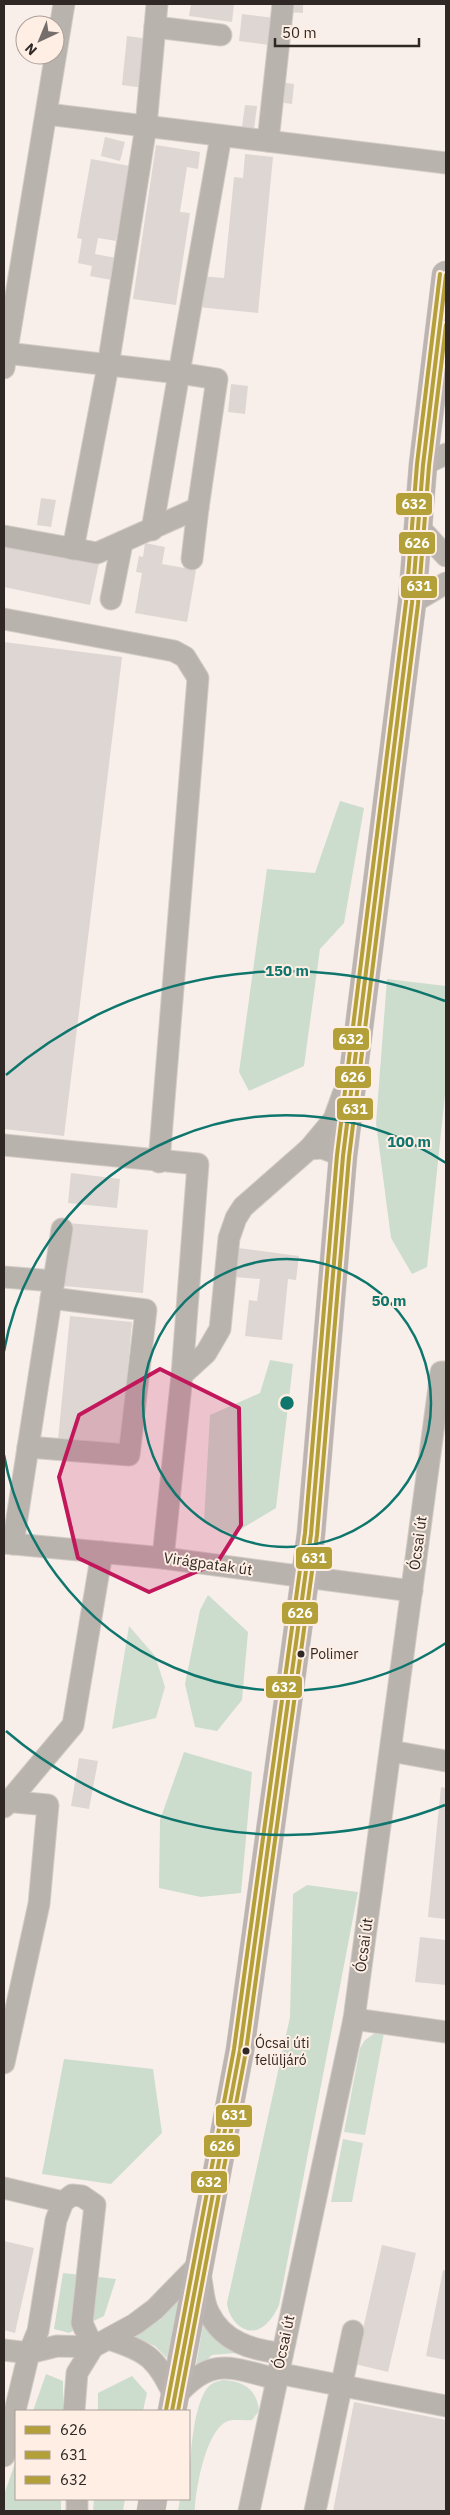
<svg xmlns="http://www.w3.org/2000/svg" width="450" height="2515" font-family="'IBM Plex Sans',sans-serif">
	<rect width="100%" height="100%" fill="#f8efea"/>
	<g fill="#d0ded0">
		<path d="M129,1626L155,1656L165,1687L156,1718L112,1729Z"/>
		<path d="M375,2033H384L365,2135L344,2132L360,2048L365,2040Z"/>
		<path d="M343,2139L363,2143L352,2202H331Z"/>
		<path d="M178,2301L181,2302L169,2360L155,2346L129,2334L160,2320Z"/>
		<path d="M203,2325L212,2335L236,2351V2353L212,2355L195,2371Z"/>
		<path d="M223,2380C243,2381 257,2389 259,2411L252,2420C245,2421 234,2419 228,2421C206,2429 195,2491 195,2511H178L180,2499H189C189,2472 191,2405 209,2386C212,2383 218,2381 223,2380Z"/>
	</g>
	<g fill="#cdddcd">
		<path d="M340,801L364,808L344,923L320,949L304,1066L249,1091L239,1072L267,869L315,873Z"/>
		<path d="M387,979L446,986V1085L427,1267L412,1274L391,1238L376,1123Z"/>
		<path d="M270,1360L293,1364L276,1508L233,1534L204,1522L210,1415L260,1393Z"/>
		<path d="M208,1595L248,1632L242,1700L217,1731L195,1727L185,1684L200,1610Z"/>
		<path d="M184,1752L252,1772L241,1893L201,1897L159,1888L160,1820Z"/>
		<path d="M307,1885L358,1892L279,2305C275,2314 269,2324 259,2329C243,2336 228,2318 227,2303L290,2017L293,1894Z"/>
		<path d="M64,2059L153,2069L162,2133L111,2184L42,2174Z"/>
		<path d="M63,2273L116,2279L104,2316L69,2333L54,2329Z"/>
		<path d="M46,2374L63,2381V2411H33Z"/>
		<path d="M132,2376L147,2393L143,2411H98V2393Z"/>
		<path d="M16,2460V2499H61V2511H4L5,2492Z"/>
		<path d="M94,2499H125L123,2511H93Z"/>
	</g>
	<g fill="#ded6d3">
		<path d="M191,4H234L232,22L189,16Z"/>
		<path d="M289,4H303V13L288,12Z"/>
		<path d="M242,14L274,18L270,45L239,41Z"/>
		<path d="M127,36L149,39L144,88L122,85Z"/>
		<path d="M280,82L294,84L292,104L277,102Z"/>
		<path d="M245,105L257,106L254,129L242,127Z"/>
		<path d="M105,137L125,142L120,161L101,156Z"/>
		<path d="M156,145L200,152L198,169L187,167L180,212L190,213L176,305L133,299Z"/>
		<path d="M245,154L273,157L258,313L198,307L201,276L224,278L234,177L243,178Z"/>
		<path d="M91,159L130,166L116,241L98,238L95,254L121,259L117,281L90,276L92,266L78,263L82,239L77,238Z"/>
		<path d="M231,384L248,386L245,414L228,412Z"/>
		<path d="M41,498L56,500L51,527L37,525Z"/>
		<path d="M145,543L165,547L162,564L196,570L187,622L135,613L142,573L136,572L139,556L143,557Z"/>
		<path d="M4,544L99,563L90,605L4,587Z"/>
		<path d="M4,642L122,657L64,1136L4,1129Z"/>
		<path d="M71,1173L120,1179L117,1208L68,1203Z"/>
		<path d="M68,1223L148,1230L143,1293L63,1286Z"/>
		<path d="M238,1248L299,1256L296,1280L288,1279L282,1340L245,1336L249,1300L257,1301L260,1279L235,1277Z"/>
		<path d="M70,1316L132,1322L121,1446L58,1440Z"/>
		<path d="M79,1758L98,1761L89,1809L71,1806Z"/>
		<path d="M441,1787L446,1788V1919L428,1917Z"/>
		<path d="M420,1937L446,1940V1985L415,1982Z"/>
		<path d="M4,2241L34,2248L15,2333L4,2330Z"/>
		<path d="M382,2245L416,2253L388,2372L355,2364Z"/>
		<path d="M443,2270L446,2271V2360L426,2356Z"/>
		<path d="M354,2402L446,2420V2511H333Z"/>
	</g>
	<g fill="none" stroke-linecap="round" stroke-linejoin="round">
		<defs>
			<g id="minor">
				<path d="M155,27L221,35"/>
				<path d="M47,114L446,163"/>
				<path d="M268,141L283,4"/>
				<path d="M6,353L179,373L152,530"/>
				<path d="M4,368L64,4"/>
				<path d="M423,465L446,454"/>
				<path d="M419,527L446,556"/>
				<path d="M4,536L97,553L198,508L217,379L179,373L221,136"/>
				<path d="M73,549L108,366L146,126L157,4"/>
				<path d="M192,559L198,508"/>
				<path d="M111,599L122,543"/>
				<path d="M412,603L446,583"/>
				<path d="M4,619L174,651L185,657L198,678L159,1162"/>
				<path d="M4,1145L198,1164L182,1375L163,1558"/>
				<path d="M309,1149L334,1119L343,1094"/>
				<path d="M4,1277L54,1281"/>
				<path d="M182,1375L206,1353L220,1329L229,1238L236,1218L243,1207L309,1149L322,1148L343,1156"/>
				<path d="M28,1447L129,1455L146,1310L51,1298"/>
				<path d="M4,1543L163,1558L412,1591"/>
				<path d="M13,1544L62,1229"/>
				<path d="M391,1751L446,1761"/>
				<path d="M4,1801L48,1805L39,1904L4,2063"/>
				<path d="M4,1807L73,1725L102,1552"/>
				<path d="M354,2019L446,2032"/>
				<path d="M4,2188L63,2202"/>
				<path d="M200,2274C203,2286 203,2303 209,2313C223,2342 252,2350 281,2353"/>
				<path d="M109,2339C151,2353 155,2358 175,2397C211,2356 229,2367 276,2379"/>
				<path d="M4,2350L29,2353L57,2346L93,2347L82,2323L95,2205L82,2196L72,2195L63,2202L56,2220L38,2331L29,2353L4,2456"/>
				<path d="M277,2373L446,2406"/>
				<path d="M74,2411L77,2373L93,2347L135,2324L155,2309L198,2265"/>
				<path d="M77,2499V2511"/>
				<path d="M249,2511L354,2019L441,1372H446"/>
				<path d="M315,2511L353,2331"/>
			</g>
			<g id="major">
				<path d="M172,2411L240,2050L311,1534L343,1156L412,603L423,465L446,275"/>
				<path d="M151,2511L153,2499"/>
			</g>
		</defs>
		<use href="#minor" stroke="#d3ccc7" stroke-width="23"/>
		<use href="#major" stroke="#d3ccc7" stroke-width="29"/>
		<use href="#minor" stroke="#b9b3ae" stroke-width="21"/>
		<use href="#major" stroke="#bcb4b0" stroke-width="28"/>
		<defs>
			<path id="bus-1" d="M172,2411L240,2050L311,1534L343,1156L412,603L423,465L446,275"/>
			<path id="bus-2" d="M178,2411L246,2051L317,1535L349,1157L418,604L429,466L446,325"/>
			<path id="bus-3" d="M166,2410L234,2049L305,1533L337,1155L406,602L417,464L440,274"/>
		</defs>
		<use href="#bus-1" stroke="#feeee4" stroke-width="8"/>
		<use href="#bus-2" stroke="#feeee4" stroke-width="8"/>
		<use href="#bus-3" stroke="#feeee4" stroke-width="8"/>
		<use href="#bus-1" stroke="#b4a038" stroke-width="4"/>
		<use href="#bus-2" stroke="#b4a038" stroke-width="4"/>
		<use href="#bus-3" stroke="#b4a038" stroke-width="4"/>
	</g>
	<path fill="#c2185b" fill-opacity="0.2" stroke="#c2185b" stroke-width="4" stroke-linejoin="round" d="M160,1369L239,1408L241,1525L217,1563L149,1592L78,1558L59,1477L79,1415Z"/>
	<g fill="none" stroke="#0f766e" stroke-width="2.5">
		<circle cx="287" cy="1403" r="144"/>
		<path d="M446 1643A288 288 0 0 1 4 1455M4 1351A288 288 0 0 1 446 1163"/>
		<path d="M445 1805A432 432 0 0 1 6 1731M6 1075A432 432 0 0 1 445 1001"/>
	</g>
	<g fill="#2f2825" stroke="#feeee4" stroke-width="2">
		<circle cx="301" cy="1654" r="4.5"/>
		<circle cx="246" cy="2051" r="4.5"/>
	</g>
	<g text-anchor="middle" stroke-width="4" stroke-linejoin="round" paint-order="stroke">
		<g font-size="14" fill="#2f2825" stroke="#feeee4" text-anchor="start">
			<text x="310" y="1659">Polimer</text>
			<text x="255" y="2048">Ócsai úti<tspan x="255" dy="17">felüljáró</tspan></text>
		</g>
		<g font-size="15" fill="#2f2825" stroke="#feeee4">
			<text transform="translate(418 1543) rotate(-82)" y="5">Ócsai út</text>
			<text transform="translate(208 1564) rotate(8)" y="5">Virágpatak út</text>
			<text transform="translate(364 1945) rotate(-82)" y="5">Ócsai út</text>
			<text transform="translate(284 2342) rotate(-78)" y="5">Ócsai út</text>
		</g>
	</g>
	<circle cx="287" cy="1403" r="8" fill="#0f766e" stroke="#feeee4" stroke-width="2.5"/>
	<g font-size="15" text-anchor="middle" font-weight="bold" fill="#0f766e" stroke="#feeee4" stroke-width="4" stroke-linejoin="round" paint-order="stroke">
		<text x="287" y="976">150 m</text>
		<text x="409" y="1147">100 m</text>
		<text x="389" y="1306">50 m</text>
	</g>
	<g stroke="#feeee4" stroke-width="2">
		<rect x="395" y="492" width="38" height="24" rx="5" fill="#b4a038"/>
		<rect x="398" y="531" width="38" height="24" rx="5" fill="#b4a038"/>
		<rect x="400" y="575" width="38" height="24" rx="5" fill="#b4a038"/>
		<rect x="332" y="1027" width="38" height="24" rx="5" fill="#b4a038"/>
		<rect x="334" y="1065" width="38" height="24" rx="5" fill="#b4a038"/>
		<rect x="336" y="1097" width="38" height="24" rx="5" fill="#b4a038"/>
		<rect x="295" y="1546" width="38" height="24" rx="5" fill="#b4a038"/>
		<rect x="281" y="1601" width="38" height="24" rx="5" fill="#b4a038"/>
		<rect x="265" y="1675" width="38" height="24" rx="5" fill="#b4a038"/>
		<rect x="215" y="2104" width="38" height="24" rx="5" fill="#b4a038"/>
		<rect x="203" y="2134" width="38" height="24" rx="5" fill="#b4a038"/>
		<rect x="190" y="2170" width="38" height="24" rx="5" fill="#b4a038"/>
	</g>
	<g font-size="14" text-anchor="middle" font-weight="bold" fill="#fff">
		<text x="414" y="509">632</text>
		<text x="417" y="548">626</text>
		<text x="419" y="591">631</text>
		<text x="351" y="1044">632</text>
		<text x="353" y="1082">626</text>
		<text x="355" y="1114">631</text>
		<text x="314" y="1563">631</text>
		<text x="300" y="1618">626</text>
		<text x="284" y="1692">632</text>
		<text x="234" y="2120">631</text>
		<text x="222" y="2151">626</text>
		<text x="209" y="2187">632</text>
	</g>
	<rect width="450" height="2515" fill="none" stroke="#2f2825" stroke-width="10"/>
	<rect x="15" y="2410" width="175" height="90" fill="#feeee4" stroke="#ab9f98"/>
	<rect x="25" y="2426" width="25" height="8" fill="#b4a038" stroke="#ab9f98"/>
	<text x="60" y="2435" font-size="15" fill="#2f2825">626</text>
	<rect x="25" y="2451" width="25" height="8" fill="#b4a038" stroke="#ab9f98"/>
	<text x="60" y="2460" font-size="15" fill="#2f2825">631</text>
	<rect x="25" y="2476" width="25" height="8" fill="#b4a038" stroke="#ab9f98"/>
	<text x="60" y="2485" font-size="15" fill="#2f2825">632</text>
	<g transform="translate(40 40) rotate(224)"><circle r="24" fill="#feeee4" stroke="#ab9f98"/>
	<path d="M0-4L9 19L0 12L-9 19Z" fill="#756e6a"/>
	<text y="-8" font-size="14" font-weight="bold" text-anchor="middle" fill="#2f2825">N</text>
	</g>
	<path d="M275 38v8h144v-8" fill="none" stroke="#2f2825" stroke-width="2.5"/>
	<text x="282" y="38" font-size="15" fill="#2f2825" stroke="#feeee4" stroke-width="4" paint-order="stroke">50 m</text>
</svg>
